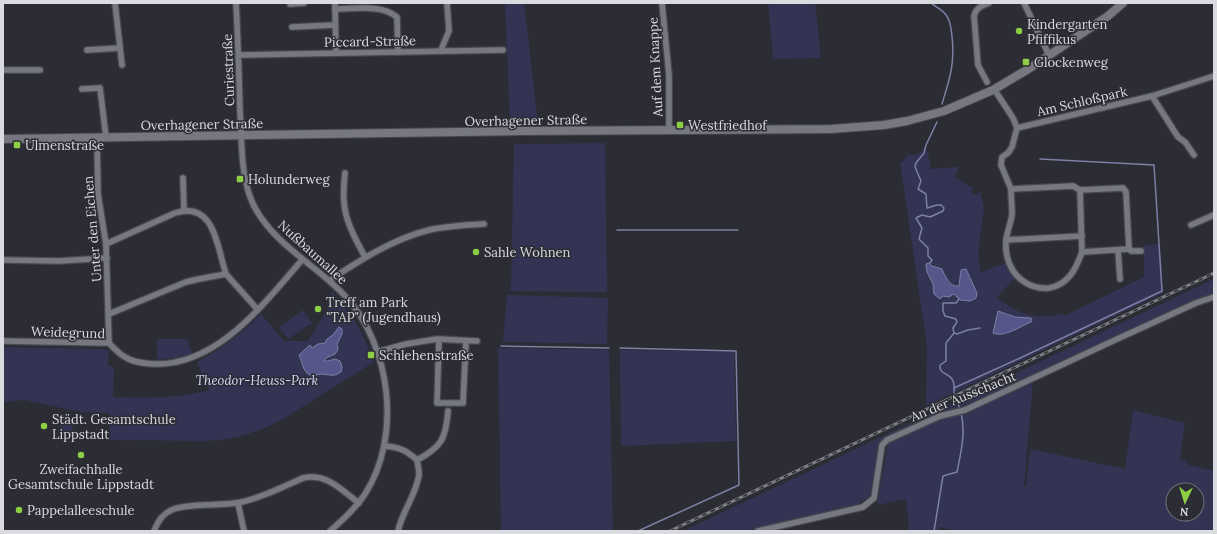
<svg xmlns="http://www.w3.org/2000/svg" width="1217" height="534" font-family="Lora,serif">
	<rect width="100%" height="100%" fill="#2c2c34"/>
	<g fill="#333454" fill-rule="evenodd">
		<path d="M505,3H524L538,123L510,124Z"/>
		<path d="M768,3H815L821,58L773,59Z"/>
		<path d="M605,143L607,292L511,291L514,144Z"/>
		<path d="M927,149L931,169L959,167L955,177L973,188L971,193L977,195L979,192H980L984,208L978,254L981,272L1006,263L1015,278L997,297C1015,314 1040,321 1063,313L1064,316L1144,277V245L1160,244L1163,293L926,406L927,346L900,162L904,161L907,155H915ZM930,263L937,268L942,269C944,273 952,290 958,287C959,286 967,277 969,275L972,282L959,299L954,294L949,297L943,296L941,297L933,291V284L927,272Z"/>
		<path d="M1214,279V294L1117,336L1026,379L964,406L939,414L879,443L870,496L858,504L746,531H683Z"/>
		<path d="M332,291C351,312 364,335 374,362L283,419L267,427L245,435L222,440L203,441L109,440L110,413L80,412L25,400L3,402V347L103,349L109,351L108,365L114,368L113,397C146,398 177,399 209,390L197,362C222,349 242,334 261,314L284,341H308L328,308Z"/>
		<path d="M507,295L608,298L607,344L503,342Z"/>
		<path d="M303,310L312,323L288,339L279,327Z"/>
		<path d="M157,339H187L192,353L177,358L157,359Z"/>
		<path d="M498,348L609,350L613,531H501Z"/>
		<path d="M620,350L734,352L736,441L621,446Z"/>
		<path d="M1033,381L1024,486H1026L1030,449L1125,469L1133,410L1185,423L1180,459L1184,460L1189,465L1214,471V531H959L939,527L938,531H909L906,499L877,505L888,443L956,412L969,411ZM1173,490H1197V514H1173Z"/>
		<path d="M71,413L73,431L61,432L59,415Z"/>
	</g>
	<g fill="#55578a" stroke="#7d7fa4">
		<path d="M929,263L932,266L942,269C945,276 950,288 959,286L961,270L966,269L977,293L976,298L970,301L960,300L954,294L949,297L943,296L940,299L934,294L933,284L927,272L926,264Z"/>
		<path d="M998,311L1015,317L1031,318L1032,320L1031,322C1021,326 1004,338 993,333Z"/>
		<path d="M339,327L342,329V334L337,344L338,350L335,354L326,358L324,361H328L335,359L340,361L342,367L341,372C334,377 330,375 322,374C316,374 312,378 307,373C302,368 302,361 299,355L310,345L312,348L318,344L325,343L327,339L333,335Z"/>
	</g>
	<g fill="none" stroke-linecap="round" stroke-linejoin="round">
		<g stroke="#7d7fa4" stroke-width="1.5">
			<path d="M931,3C936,7 943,10 946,15C951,21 951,29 952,36C955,63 950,78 942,104"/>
			<path d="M617,230H738"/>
			<path d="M930,263L932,260L928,256V248L919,239L922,228L916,218L922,215L930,217L943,211L944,208L941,205H937L927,208L926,194L918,189L921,181L915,167L916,163L924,153L926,145L937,122"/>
			<path d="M954,333L957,334L968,330L980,328"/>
			<path d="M501,346L609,348"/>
			<path d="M620,348L736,351L739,485L638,531"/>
			<path d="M954,388L1018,359L1162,291L1154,165L1040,159"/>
			<path d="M954,393C954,389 955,383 952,379C948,373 939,374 940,365L946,361V343L954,333L953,328L957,322L956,319L945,316L943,311V303H956L959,299"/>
			<path d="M958,403L960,409"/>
			<path d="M934,531L943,476L957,472C961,452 966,432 961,413"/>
		</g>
		<defs>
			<g id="minor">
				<path d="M115,3L122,65"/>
				<path d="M236,3C238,39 239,75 240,111C242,142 240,178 254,206C275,246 317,265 346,297C391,346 402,437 365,494C355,509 343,520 330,531"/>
				<path d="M335,3L336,52"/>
				<path d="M662,3L669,75V130"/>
				<path d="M1024,3L1049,55"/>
				<path d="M290,4L304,3"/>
				<path d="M335,9C354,9 381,4 397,17L398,52"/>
				<path d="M292,27L335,25"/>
				<path d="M87,50L120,48"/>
				<path d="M441,50L449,31L447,3"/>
				<path d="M239,55L503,50"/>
				<path d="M3,70H40"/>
				<path d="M987,82L978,65L974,16C976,8 981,6 989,3"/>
				<path d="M82,89L100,88L106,137"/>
				<path d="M993,90L996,92L1013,118L1017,128L1012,147L1008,153L1002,157L1001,165L1011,189L1073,186L1080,190L1123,188L1126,192L1129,249L1082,252C1076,269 1068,285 1049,288C1039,289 1030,286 1023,281C1010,272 1005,256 1006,241C1007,231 1011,223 1012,214C1012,206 1011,197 1011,189"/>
				<path d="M1152,96L1178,137L1185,142L1194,155"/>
				<path d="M1017,128L1152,96L1214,76"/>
				<path d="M97,137L98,194L106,244L109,343"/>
				<path d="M345,173C344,183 343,192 344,202C345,221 356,240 365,257"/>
				<path d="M183,178L184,210"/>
				<path d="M1080,190L1082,252"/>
				<path d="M1191,225L1214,215"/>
				<path d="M1006,240L1082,236"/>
				<path d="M106,244L175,213C215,200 217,248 226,274"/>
				<path d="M1129,249L1131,251H1141"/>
				<path d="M1118,250L1120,279"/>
				<path d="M3,260L59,261L107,258"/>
				<path d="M330,280C360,260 393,239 429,230C447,226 465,225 484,224"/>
				<path d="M109,314L186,282L199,279L226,274L258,310"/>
				<path d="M439,340L437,403H463L466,341"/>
				<path d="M3,341L109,343C123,359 133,363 154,364C218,366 265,302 302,260"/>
				<path d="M377,352L406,344L437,339L477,341"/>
				<path d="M384,446C399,447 406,450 417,460C442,447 446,438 448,411"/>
				<path d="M238,503L244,531"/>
				<path d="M154,531C158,521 163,513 174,509C191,503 217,506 236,503C256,500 283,487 303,478C327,473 340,489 359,503"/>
				<path d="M398,531C402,512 416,495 419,475C419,471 418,465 417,460"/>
				<path d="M758,531L863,507L874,498L882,445L887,440L940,416L965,410L1115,340L1196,303L1214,297"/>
			</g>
			<path id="secondary" d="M3,139L520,131L831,129L884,125L907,121L944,111L993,90L1030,68L1108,16L1123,3"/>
		</defs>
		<use href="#minor" stroke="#47484e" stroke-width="8"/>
		<use href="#secondary" stroke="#47484e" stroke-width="10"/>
		<use href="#minor" stroke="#767780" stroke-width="5.5"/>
		<use href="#secondary" stroke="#767780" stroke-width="8"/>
		<defs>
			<path id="rail" d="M670,531L1214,273"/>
		</defs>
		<use href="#rail" stroke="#7d7d84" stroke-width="3"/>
		<use href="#rail" stroke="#2c2c34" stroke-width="1.5" stroke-dasharray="4.5" stroke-linecap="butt"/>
	</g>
	<g fill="#8dce44" stroke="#2c2c34" stroke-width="1.5">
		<circle cx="1019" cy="31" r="4"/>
		<rect x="1022" y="58" width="8" height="8" rx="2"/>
		<rect x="676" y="121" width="8" height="8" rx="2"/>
		<rect x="13" y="141" width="8" height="8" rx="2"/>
		<rect x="236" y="175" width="8" height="8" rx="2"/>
		<circle cx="476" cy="252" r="4"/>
		<circle cx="318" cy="309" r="4"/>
		<rect x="367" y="351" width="8" height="8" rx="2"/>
		<circle cx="44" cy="426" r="4"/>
		<circle cx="81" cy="455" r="4"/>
		<circle cx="19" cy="510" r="4"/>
	</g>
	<g text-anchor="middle" stroke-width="3" stroke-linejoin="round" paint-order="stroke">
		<g font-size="13" fill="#dadbe0" stroke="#2c2c34" text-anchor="start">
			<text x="1027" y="29">Kindergarten<tspan x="1027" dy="15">Pfiffikus</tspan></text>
			<text x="1034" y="67">Glockenweg</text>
			<text x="688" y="130">Westfriedhof</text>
			<text x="25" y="150">Ulmenstraße</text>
			<text x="248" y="184">Holunderweg</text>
			<text x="484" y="257">Sahle Wohnen</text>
			<text x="326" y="307">Treff am Park<tspan x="326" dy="15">"TAP" (Jugendhaus)</tspan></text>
			<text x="379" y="360">Schlehenstraße</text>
			<text x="52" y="424">Städt. Gesamtschule<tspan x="52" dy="15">Lippstadt</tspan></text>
			<text x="81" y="474" text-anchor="middle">Zweifachhalle<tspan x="81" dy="15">Gesamtschule Lippstadt</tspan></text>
			<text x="27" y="515">Pappelalleeschule</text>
		</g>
		<g font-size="13" fill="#dadbe0" stroke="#2c2c34">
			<text transform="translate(370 41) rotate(-1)" y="5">Piccard-Straße</text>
			<text transform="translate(655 67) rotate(-93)" y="5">Auf dem Knappe</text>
			<text transform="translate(228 70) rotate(-92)" y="5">Curiestraße</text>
			<text transform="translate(1082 101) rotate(-13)" y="5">Am Schloßpark</text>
			<text transform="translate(526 120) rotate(-1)" y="5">Overhagener Straße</text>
			<text transform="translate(202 124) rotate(-1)" y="5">Overhagener Straße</text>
			<text transform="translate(92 229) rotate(-95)" y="5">Unter den Eichen</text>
			<text transform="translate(313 252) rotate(42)" y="5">Nußbaumallee</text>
			<text transform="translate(68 332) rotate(2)" y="5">Weidegrund</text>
			<text transform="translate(963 396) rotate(-22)" y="5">An der Ausschacht</text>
		</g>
		<g font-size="13" font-style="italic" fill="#d4d7f8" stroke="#2c2c34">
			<text x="257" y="385">Theodor-Heuss-Park</text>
		</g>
	</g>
	<rect width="1217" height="534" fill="none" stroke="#dadbe0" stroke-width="8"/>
	<g transform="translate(1185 502) rotate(184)"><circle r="19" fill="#2c2c34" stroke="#727279"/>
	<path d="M0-3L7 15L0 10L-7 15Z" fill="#8dce44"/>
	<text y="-6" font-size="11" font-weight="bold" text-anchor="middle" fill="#dadbe0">N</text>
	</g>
</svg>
